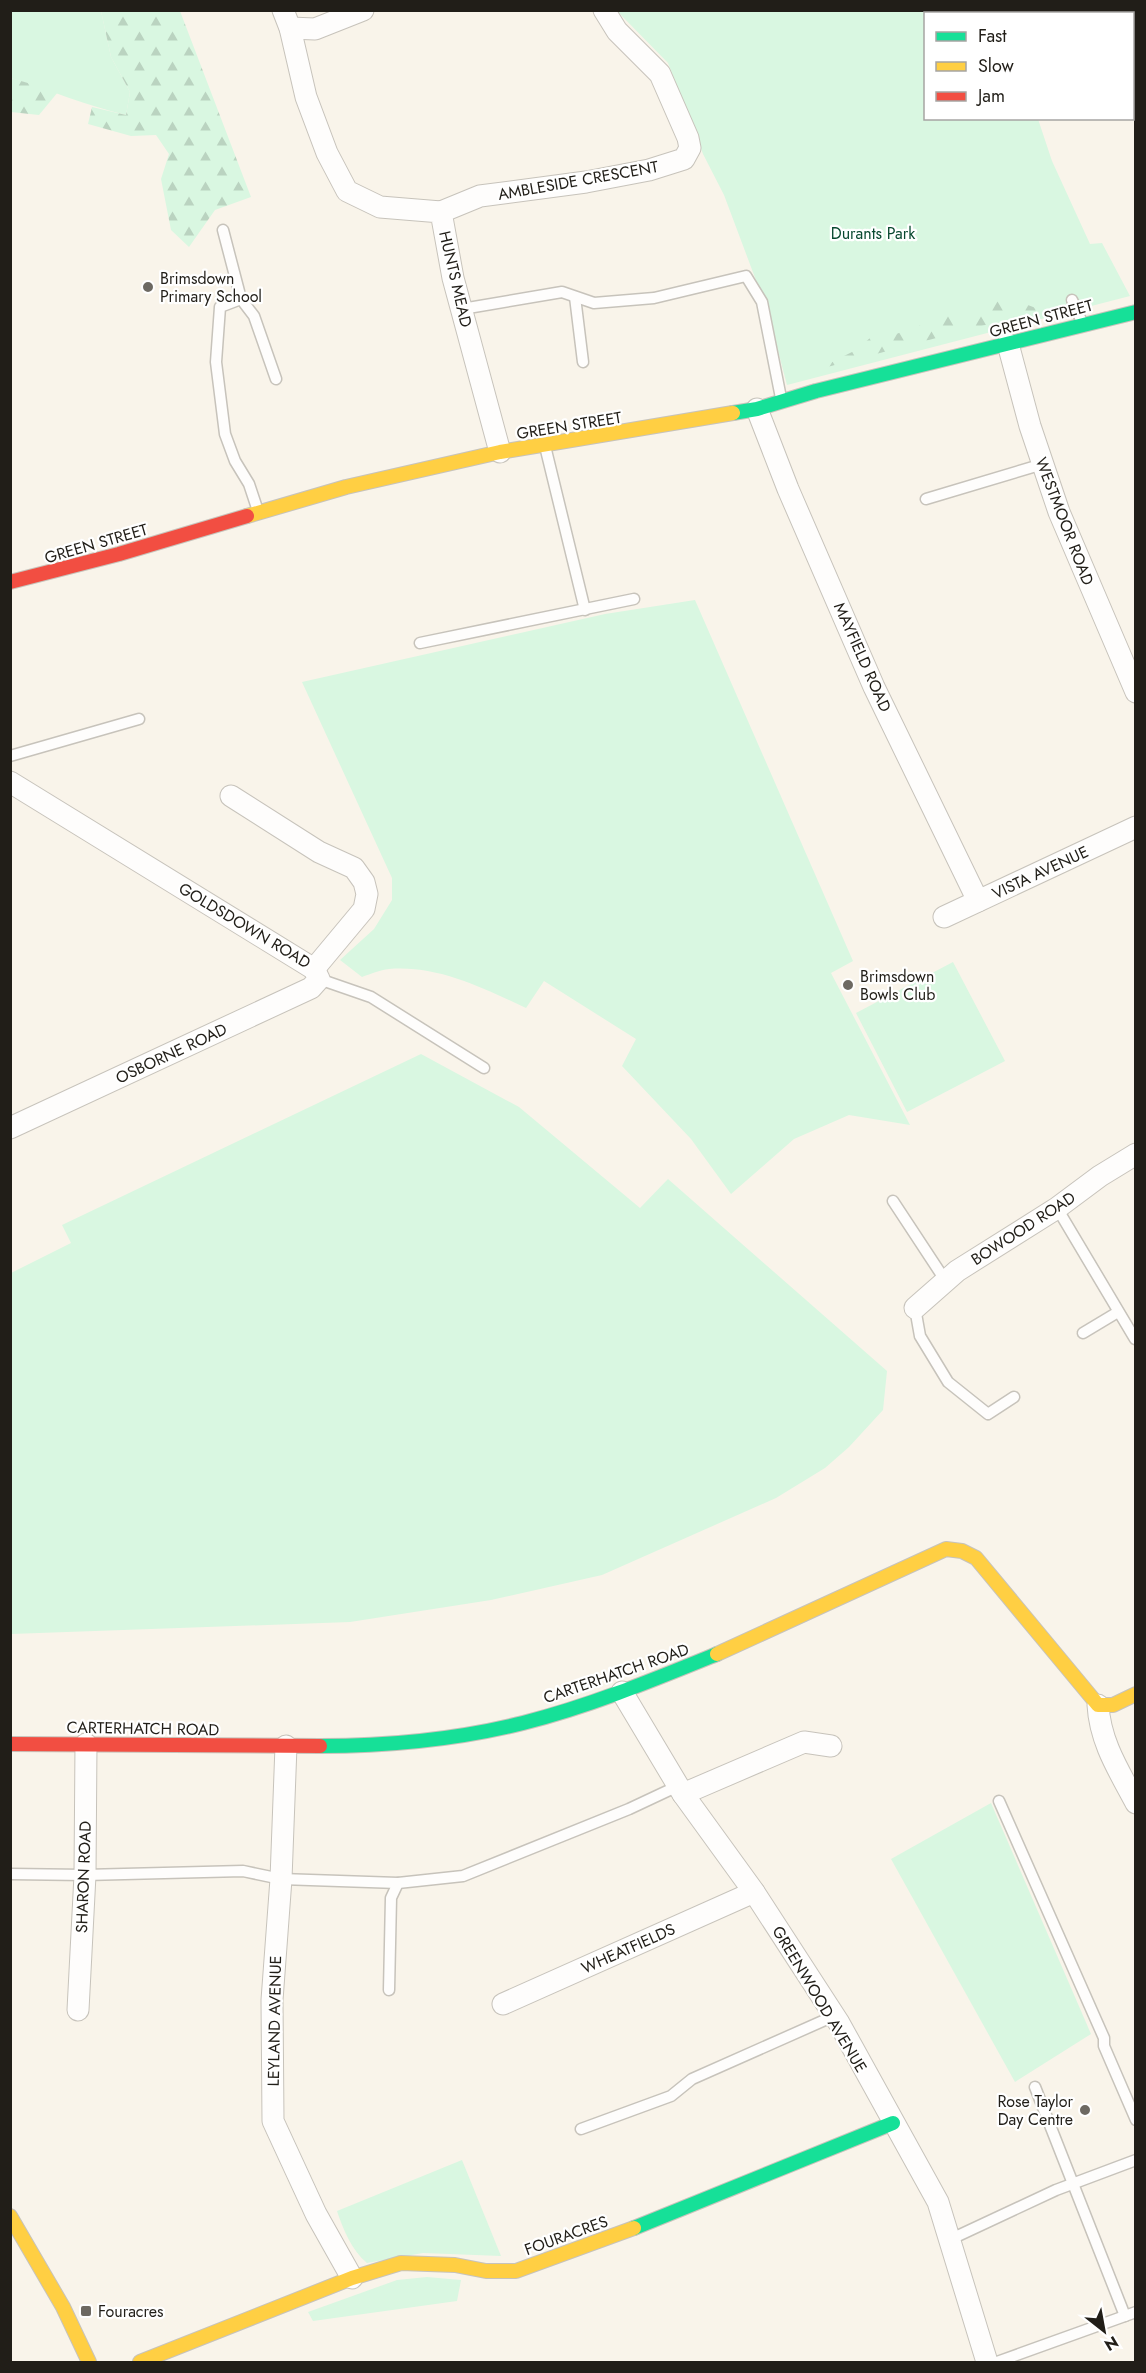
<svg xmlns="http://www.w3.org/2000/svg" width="1146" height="2373" font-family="Jost,sans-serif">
	<defs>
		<pattern id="forest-firs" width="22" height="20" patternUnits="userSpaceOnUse" patternTransform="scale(1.5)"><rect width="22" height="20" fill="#d9f7e1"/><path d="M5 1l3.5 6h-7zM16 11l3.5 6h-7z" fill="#bad3c0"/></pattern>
	</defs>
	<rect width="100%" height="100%" fill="#f9f4ea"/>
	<g fill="#d9f7e1">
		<path d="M10,11H101L111,57L130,92L126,115C87,106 50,90 11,78Z"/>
		<path d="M617,11H1000L1001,13L926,14V118L1038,119L1052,161L1090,244L1102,243L1130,296L787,385L768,313L754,275L724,195L703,154L668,63Z"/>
		<path d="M695,600L853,961L831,973L910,1125L849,1115L794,1139L731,1194L691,1139L622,1066L636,1039L544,981L526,1008C483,988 438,965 389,969C380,970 370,974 362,977L340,960L374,929L392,900V878L302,682L605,614Z"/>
		<path d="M953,962L1005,1061L907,1112L856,1013Z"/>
		<path d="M421,1054L519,1107L640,1208L668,1179L887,1371L883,1410L849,1447L825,1468L776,1498L602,1575L491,1600L350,1622L11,1634V1273L71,1243L62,1225Z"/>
		<path d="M991,1803L1091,2034L1015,2082L891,1859Z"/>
		<path d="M462,2160L501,2256L423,2253L367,2263C352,2251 343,2229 337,2211Z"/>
		<path d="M427,2277L461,2280L457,2301L313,2321L308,2312L397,2280Z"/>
	</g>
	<g fill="url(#forest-firs)">
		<path d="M101,11H180L251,197L215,210L189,247L171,230L161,179L169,154L156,135L131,136L88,124L92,107L126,115L130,92L111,57Z"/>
		<path d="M11,78L58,92L39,115L11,112Z"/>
		<path d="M1004,296L1041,310L816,370L856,350L870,338L896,334L947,316L983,313Z"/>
	</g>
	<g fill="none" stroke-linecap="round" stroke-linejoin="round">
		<defs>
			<g id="lane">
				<path d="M223,230L241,299L254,316L276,379"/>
				<path d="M575,297L583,362"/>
				<path d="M241,299L220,307L216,362L225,434L235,461L249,484L258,511"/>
				<path d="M1072,300L1082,322"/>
				<path d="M462,309L562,292L594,303L654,298L746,276L762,302L781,398"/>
				<path d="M545,446L585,610"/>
				<path d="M926,499L1043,464"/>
				<path d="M420,643L634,599"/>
				<path d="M10,756L139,719"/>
				<path d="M319,979L371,997L484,1068"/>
				<path d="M893,1201L945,1280"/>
				<path d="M1057,1208L1135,1339"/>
				<path d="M915,1308L920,1336L948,1382L988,1414L1014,1397"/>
				<path d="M1083,1333L1118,1312"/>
				<path d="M999,1801L1104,2038V2046L1136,2120"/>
				<path d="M10,1874L85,1875L243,1871L281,1879L398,1883L463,1876L629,1809L678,1786"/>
				<path d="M389,1990L391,1898L398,1883"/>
				<path d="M1035,2087L1125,2316"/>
				<path d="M581,2129L671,2096L692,2079L834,2016"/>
				<path d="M949,2240L1056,2190L1136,2160"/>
				<path d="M997,2362L1136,2312"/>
			</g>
			<g id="street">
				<path d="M283,10L290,28L306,97L327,153L347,191L380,207L441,212L453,278L500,452"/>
				<path d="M1084,14L1096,10"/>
				<path d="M290,28L315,29L363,10"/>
				<path d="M1132,72L1136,79"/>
				<path d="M441,212L480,196L586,182L649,170L684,159L690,148L688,138L660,74L617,31L604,10"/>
				<path d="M1008,344L1030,426L1059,512L1136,692"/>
				<path d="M757,409L788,489L874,687L978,901"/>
				<path d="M10,782L314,969"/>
				<path d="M231,796L319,852L354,868L364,882L367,894L364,909L314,969"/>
				<path d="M944,917L1136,827"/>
				<path d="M10,1128L311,988L319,979L314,969"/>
				<path d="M915,1308L957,1271L1057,1208L1100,1176L1136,1154"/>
				<path d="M622,1692L683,1794L754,1892L839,2023L938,2202L987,2362"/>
				<path d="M1098,1705C1100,1742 1119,1771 1136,1803"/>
				<path d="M286,1746L281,1879L272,2000L273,2121L316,2214L352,2278"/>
				<path d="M683,1794L804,1742L831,1746"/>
				<path d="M503,2004L754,1892"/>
				<path d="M78,2010L85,1875L86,1744"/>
			</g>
			<g id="fast">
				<path d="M733,413L757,409L816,391L1136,312"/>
				<path d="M320,1746C386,1746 459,1739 523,1723C590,1706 653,1680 717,1654"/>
				<path d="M634,2228L893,2123"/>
			</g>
			<g id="slow">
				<path d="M247,516L346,487L500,452L733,413"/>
				<path d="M717,1654L946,1549L962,1551L976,1558L1098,1705H1113L1136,1694"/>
				<path d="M10,2216L63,2307L89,2362"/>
				<path d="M140,2362L352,2278L401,2263L455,2265L486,2271H516L634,2228"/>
			</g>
			<g id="jam">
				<path d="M10,582L119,554L247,516"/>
				<path d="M10,1744L320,1746"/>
			</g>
		</defs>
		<use href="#lane" stroke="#c7c3bb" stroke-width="13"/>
		<use href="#street" stroke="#c7c3bb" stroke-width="23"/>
		<use href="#fast" stroke="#c7c3bb" stroke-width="16"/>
		<use href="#slow" stroke="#c7c3bb" stroke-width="16"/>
		<use href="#jam" stroke="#c7c3bb" stroke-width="16"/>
		<use href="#lane" stroke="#fefdfc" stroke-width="10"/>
		<use href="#street" stroke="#fefdfc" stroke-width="21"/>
		<use href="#fast" stroke="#16e098" stroke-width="14"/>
		<use href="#slow" stroke="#ffcf43" stroke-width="14"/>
		<use href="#jam" stroke="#f24e42" stroke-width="14"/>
	</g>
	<g fill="#6d6962" stroke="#fff" stroke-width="2">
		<circle cx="148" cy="287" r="6"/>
		<circle cx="848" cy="985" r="6"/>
		<circle cx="1085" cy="2110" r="6"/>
		<rect x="80" y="2305" width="12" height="12" rx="3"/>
	</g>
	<g text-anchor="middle" stroke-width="4.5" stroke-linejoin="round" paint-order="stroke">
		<g font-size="16" fill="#211e18" stroke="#fff">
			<text transform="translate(578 180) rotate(-10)" y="6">AMBLESIDE CRESCENT</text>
			<text transform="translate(456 279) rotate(77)" y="6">HUNTS MEAD</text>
			<text transform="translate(1041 318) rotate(-15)" y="6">GREEN STREET</text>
			<text transform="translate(569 425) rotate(-9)" y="6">GREEN STREET</text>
			<text transform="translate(1065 521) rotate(69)" y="6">WESTMOOR ROAD</text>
			<text transform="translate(96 543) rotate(-16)" y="6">GREEN STREET</text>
			<text transform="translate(863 657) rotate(66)" y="6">MAYFIELD ROAD</text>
			<text transform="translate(1040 872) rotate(-25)" y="6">VISTA AVENUE</text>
			<text transform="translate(245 925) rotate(31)" y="6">GOLDSDOWN ROAD</text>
			<text transform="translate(171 1053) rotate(-25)" y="6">OSBORNE ROAD</text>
			<text transform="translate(1023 1228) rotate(-33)" y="6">BOWOOD ROAD</text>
			<text transform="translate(616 1673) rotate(-19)" y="6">CARTERHATCH ROAD</text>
			<text transform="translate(143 1728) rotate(1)" y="6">CARTERHATCH ROAD</text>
			<text transform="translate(83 1877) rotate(-88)" y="6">SHARON ROAD</text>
			<text transform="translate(628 1948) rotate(-24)" y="6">WHEATFIELDS</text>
			<text transform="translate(820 1999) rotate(59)" y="6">GREENWOOD AVENUE</text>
			<text transform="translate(274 2021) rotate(-89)" y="6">LEYLAND AVENUE</text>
			<text transform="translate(566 2235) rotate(-20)" y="6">FOURACRES</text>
		</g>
		<g font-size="16" fill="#08482f" stroke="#fff">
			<text x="873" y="239">Durants Park</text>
		</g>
		<g font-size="16" fill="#211e18" stroke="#fff" text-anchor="start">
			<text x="160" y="284">Brimsdown<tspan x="160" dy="18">Primary School</tspan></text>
			<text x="860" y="982">Brimsdown<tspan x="860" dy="18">Bowls Club</tspan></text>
			<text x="1073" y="2107" text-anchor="end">Rose Taylor<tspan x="1073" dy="18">Day Centre</tspan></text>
			<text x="98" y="2317">Fouracres</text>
		</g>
	</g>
	<rect width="1146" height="2373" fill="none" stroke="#211e18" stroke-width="24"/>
	<rect x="924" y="12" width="210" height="108" fill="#ffffff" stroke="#a6a5a3" stroke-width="1.5"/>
	<rect x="936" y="32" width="30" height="9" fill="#16e098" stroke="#a6a5a3" stroke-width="1.5"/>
	<text x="978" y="42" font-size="18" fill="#211e18">Fast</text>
	<rect x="936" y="62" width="30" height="9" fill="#ffcf43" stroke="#a6a5a3" stroke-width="1.5"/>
	<text x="978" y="72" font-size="18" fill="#211e18">Slow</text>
	<rect x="936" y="92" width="30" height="9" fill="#f24e42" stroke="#a6a5a3" stroke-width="1.5"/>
	<text x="978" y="102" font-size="18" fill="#211e18">Jam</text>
	<g transform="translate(1104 2331) rotate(149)" stroke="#ffffff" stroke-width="4.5" paint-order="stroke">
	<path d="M0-4.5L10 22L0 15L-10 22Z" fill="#211e18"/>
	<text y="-9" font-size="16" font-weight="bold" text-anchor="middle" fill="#211e18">N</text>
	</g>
</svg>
